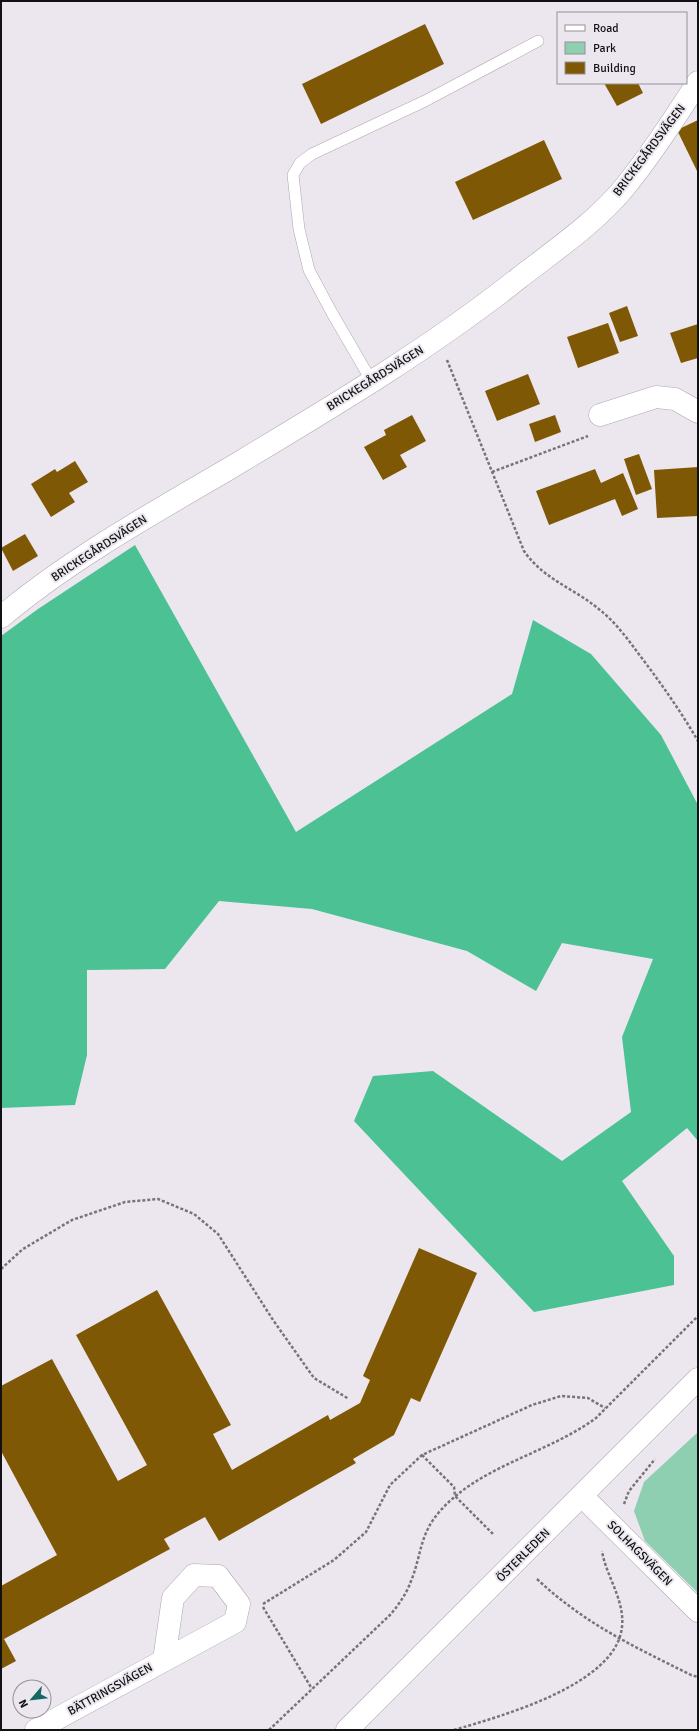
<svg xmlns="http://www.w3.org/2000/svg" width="699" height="1731" font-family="Signika,sans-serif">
	<rect width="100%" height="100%" fill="#ece7ee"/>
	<path fill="#8eceb1" d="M698,1432V1593L645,1541L634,1511L644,1482Z"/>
	<path fill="#4bc194" d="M135,545L296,832L512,694L533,620L591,654L661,735L698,805V1141L687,1128L622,1181L674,1256V1285L534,1312L354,1121L373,1076L433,1071L562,1161L631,1112L622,1037L653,959L562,943L536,991L467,951L312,909L219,901L165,969L87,970V1055L75,1105L1,1108V636L38,609Z"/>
	<g fill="#7f5805">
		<path d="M425,24L444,64L321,124L302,84Z"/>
		<path d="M604,83H638L643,93L617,106Z"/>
		<path d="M698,120V173L677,130Z"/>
		<path d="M544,140L562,179L473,220L455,182Z"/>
		<path d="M627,306L638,336L620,342L609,313Z"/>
		<path d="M608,323L619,353L578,368L567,337Z"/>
		<path d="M698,324V358L681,363L670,333Z"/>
		<path d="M528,374L540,404L497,421L485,391Z"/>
		<path d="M412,415L426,441L400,455L407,467L383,480L364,447L386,435L384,430Z"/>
		<path d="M555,415L561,432L535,442L529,424Z"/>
		<path d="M639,454L652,489L636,495L624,459Z"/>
		<path d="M75,461L88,482L69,493L75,502L51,517L31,484L55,469L57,472Z"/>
		<path d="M698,467V516L657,518L654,470Z"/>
		<path d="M595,469L601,483L623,473L638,509L622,516L615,499L549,525L536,491Z"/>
		<path d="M25,534L38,556L13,571L1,548Z"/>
		<path d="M419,1248L477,1273L420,1402L411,1398L394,1435L353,1459L356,1463L219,1541L205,1517L164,1539L170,1549L4,1639L16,1661L1,1669V1586L57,1555L1,1451V1386L52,1359L118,1481L147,1465L76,1335L157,1290L231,1425L213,1434L232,1470L328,1415L330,1420L360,1403L370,1380L363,1376Z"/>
	</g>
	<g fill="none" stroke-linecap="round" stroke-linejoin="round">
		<defs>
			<path id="lane" d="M371,380L332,313L309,270L299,229L293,175L300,163L312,154L425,101L538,41"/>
			<g id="street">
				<path d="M600,415L656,397L675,399L698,412"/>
				<path d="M1,617C69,560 148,516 225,471C325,411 427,351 519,278C555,250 595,223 624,188C651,155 675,118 698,82"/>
				<path d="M582,1496L698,1611"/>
				<path d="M36,1730L235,1622L239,1604L218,1576L194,1575L173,1598L164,1660"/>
			</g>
			<path id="secondary" d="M347,1730L698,1379"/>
		</defs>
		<use href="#lane" stroke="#ada8af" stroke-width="12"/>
		<use href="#street" stroke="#ada8af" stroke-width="23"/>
		<use href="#secondary" stroke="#ada8af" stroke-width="23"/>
		<g stroke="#777478" stroke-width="2.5" stroke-dasharray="3 2" stroke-linecap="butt">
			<path d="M447,360L524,551C544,580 574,588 600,610C615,622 627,638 638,653C660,682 680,710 698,741"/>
			<path d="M492,472L588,436"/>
			<path d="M1,1269L23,1249L72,1220L125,1202L158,1199L194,1214L218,1234L273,1320L314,1378L349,1399"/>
			<path d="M422,1455L454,1487L455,1496L494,1535"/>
			<path d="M624,1504L629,1491L655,1459"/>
			<path d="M537,1579C585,1624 633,1646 691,1675L698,1677"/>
			<path d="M263,1604L334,1560L366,1532L390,1485L422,1455L532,1405L561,1396L588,1398L605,1408"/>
			<path d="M263,1607L312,1689"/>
			<path d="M269,1730L391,1614C399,1604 407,1593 411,1581C422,1554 419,1535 440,1511C481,1465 547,1454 596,1418L698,1316"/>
			<path d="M454,1730C501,1716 616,1685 622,1627C625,1600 606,1576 602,1551"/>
		</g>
		<use href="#lane" stroke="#fff" stroke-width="11"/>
		<use href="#street" stroke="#fff" stroke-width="22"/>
		<use href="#secondary" stroke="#fff" stroke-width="22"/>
	</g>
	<g text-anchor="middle" stroke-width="4" stroke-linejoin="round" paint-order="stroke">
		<g font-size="12" fill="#121113" stroke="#ece7ee">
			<text transform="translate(649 150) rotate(-53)" y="4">BRICKEGÅRDSVÄGEN</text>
			<text transform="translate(375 378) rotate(-32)" y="4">BRICKEGÅRDSVÄGEN</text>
			<text transform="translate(99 548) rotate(-33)" y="4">BRICKEGÅRDSVÄGEN</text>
			<text transform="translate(640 1553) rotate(45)" y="4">SOLHAGSVÄGEN</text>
			<text transform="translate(523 1555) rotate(-45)" y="4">ÖSTERLEDEN</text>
			<text transform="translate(110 1689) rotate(-29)" y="4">BÄTTRINGSVÄGEN</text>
		</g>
	</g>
	<rect width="699" height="1731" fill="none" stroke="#121113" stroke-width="4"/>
	<rect x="557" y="12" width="130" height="72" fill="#ece7ee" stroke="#959196"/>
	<rect x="565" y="25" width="20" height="6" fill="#ffffff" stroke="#959196"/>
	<text x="593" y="32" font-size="12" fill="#121113">Road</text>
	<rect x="565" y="42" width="20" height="12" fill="#8eceb1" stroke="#959196"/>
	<text x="593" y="52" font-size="12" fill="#121113">Park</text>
	<rect x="565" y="62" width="20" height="12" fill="#7f5805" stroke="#959196"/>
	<text x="593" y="72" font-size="12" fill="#121113">Building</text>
	<g transform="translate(32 1699) rotate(242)"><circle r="19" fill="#ece7ee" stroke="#959196"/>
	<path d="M0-3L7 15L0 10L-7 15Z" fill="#186663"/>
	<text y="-6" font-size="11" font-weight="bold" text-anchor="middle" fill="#121113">N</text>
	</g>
</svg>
